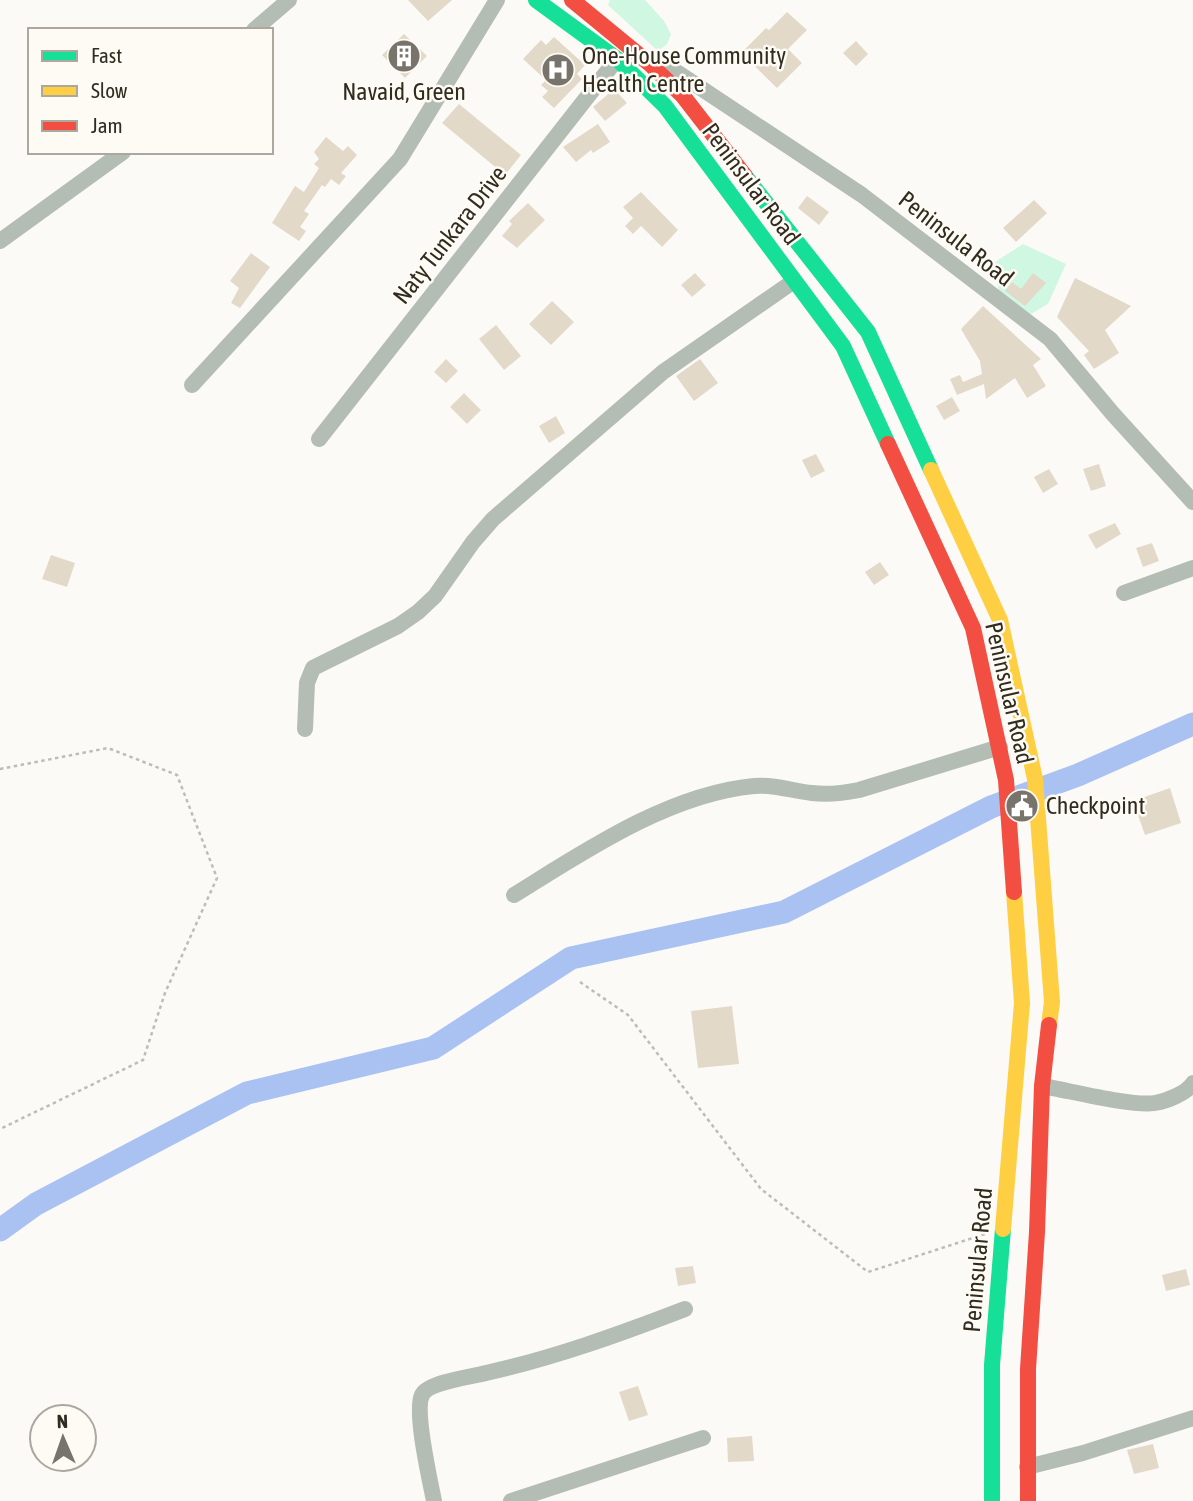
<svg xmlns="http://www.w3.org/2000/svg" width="1193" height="1501" font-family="'Asap Condensed',sans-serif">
	<rect width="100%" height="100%" fill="#fcfaf7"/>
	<g fill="#cff7e2">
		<path d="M610,0H645L664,21L671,34L667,44L658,51L608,5Z"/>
		<path d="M1023,244L1066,264L1048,304L1031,314L1000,295L992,264Z"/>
	</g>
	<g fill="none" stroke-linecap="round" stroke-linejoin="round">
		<path stroke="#a9c2f2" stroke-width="23" d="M0,1230L36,1204L247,1093L433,1048L571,958L784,912L991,807L1078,775L1193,724"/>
	</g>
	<g fill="#e3d9c9">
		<path d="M408,0H452L428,21Z"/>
		<path d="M787,12L807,30L788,49L802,63L777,88L741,53L766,28L769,30Z"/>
		<path d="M404,34L427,56L405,78L382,55Z"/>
		<path d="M554,37L585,65L577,74L582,79L554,108L542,97L548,91L541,85L546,80L523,59L541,40L546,45Z"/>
		<path d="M856,41L868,54L856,66L843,53Z"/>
		<path d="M614,89L627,103L605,121L593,107Z"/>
		<path d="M459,104L521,155L505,175L442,123Z"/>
		<path d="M598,124L610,142L593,153L591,150L576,162L563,147Z"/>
		<path d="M326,137L343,151L348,146L357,155L341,173L346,176L339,185L331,179L325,187L322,185L304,211L309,214L300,227L306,231L299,241L272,223L295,186L304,192L319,168L314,164L319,159L314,152Z"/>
		<path d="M641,192L678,230L662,247L641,226L633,234L625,226L633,218L623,207Z"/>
		<path d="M807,196L829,212L819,225L798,208Z"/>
		<path d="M1034,200L1047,213L1016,242L1003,228Z"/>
		<path d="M528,203L545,220L517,248L502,236L512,224L509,221Z"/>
		<path d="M251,253L270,267L240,308L231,303L239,288L230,281Z"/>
		<path d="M695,273L706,285L692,297L681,285Z"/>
		<path d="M1033,273L1046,283L1025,306L1005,291L1012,282L1021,289Z"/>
		<path d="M1075,278L1131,306L1105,330L1119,353L1094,369L1084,355L1089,351L1057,317Z"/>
		<path d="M552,301L574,322L551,345L529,324Z"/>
		<path d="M983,306L1041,359L1033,365L1046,386L1027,398L1015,378L986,399L984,384L957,395L950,379L960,375L963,382L982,374L980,361L961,329Z"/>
		<path d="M496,325L521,356L504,370L479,339Z"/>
		<path d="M446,359L458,371L446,383L434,372Z"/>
		<path d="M700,359L718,383L694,401L676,376Z"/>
		<path d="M464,393L481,410L467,424L450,407Z"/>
		<path d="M952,397L960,411L944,420L936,406Z"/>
		<path d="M556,416L565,433L549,443L539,426Z"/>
		<path d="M816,454L825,471L811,478L802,460Z"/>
		<path d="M1099,464L1106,486L1091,491L1083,469Z"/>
		<path d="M1049,469L1058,484L1043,493L1034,477Z"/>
		<path d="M1115,523L1121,534L1096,549L1088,535Z"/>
		<path d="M1152,543L1159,561L1143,567L1136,548Z"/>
		<path d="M51,555L75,563L67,587L42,579Z"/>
		<path d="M880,562L889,575L874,585L865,572Z"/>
		<path d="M1170,788L1181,823L1145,835L1133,801Z"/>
		<path d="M732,1006L739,1064L698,1068L691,1011Z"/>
		<path d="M693,1266L696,1283L678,1286L675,1268Z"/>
		<path d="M1186,1269L1190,1285L1166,1291L1162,1275Z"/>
		<path d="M638,1386L648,1415L629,1421L619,1392Z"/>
		<path d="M752,1436L754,1461L728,1462L727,1438Z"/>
		<path d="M1153,1444L1159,1468L1134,1474L1127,1450Z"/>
	</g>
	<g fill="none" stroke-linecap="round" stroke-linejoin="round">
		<g stroke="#babeb7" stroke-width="2.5" stroke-dasharray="3.5 3.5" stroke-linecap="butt">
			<path d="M0,769L108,748L177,775L217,878L165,993L143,1060L0,1129"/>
			<path d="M580,982L628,1015L761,1189L868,1272L985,1234"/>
		</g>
		<g stroke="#b3bdb4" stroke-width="16">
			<path d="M254,30L289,0"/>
			<path d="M657,65L669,67L862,195L1050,339L1113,414L1193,502"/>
			<path d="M0,241L123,152"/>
			<path d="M192,385L400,159L497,0"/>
			<path d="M319,439L617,59"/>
			<path d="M1124,593L1193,568"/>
			<path d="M305,729L307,683L313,668L398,626L418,612L435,596L473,542L493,519L663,372L794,281"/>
			<path d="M514,895C585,851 669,794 754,786C774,784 792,791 812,793C828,795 844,793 859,790L1000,747"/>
			<path d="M1042,1086C1067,1090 1133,1107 1155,1103C1167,1101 1187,1093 1193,1083"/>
			<path d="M1027,1467L1083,1453L1193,1418"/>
			<path d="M434,1501C430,1480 414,1412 422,1395C428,1382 471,1377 486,1373C554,1358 620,1334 685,1309"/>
			<path d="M511,1501L703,1438"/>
		</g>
		<g stroke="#16e098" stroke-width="16">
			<path d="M536,0L617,59L665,106L843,346L888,444"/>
			<path d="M745,176L868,332L931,470"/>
			<path d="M992,1501V1365L1003,1229"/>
		</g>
		<g stroke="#ffcf43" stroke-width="16">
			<path d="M931,470L1000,620L1035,779L1052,1002L1049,1025"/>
			<path d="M1003,1229L1022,1003L1014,892"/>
		</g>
		<g stroke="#f24e42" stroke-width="16">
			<path d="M572,0L650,64L683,96L745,176"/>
			<path d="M888,444L973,628L1006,780L1014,892"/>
			<path d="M1028,1501V1369L1037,1232L1042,1086L1049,1025"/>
		</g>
	</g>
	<defs>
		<symbol id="building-disc" viewBox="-11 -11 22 22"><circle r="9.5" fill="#78746b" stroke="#fefbf5"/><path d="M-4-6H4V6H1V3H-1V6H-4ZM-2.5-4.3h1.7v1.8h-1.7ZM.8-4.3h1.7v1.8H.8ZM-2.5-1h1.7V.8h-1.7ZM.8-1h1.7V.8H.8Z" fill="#fff"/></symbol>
		<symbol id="hospital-disc" viewBox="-11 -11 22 22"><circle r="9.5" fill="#78746b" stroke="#fefbf5"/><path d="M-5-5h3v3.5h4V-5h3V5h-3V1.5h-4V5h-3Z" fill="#fff"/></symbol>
		<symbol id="civic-disc" viewBox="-11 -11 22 22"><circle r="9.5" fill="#78746b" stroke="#fefbf5"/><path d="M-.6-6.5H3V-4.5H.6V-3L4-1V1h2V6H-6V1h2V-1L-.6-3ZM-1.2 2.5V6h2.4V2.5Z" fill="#fff"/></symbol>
	</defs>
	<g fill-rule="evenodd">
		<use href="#building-disc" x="385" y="37" width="38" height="38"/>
		<use href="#hospital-disc" x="539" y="51" width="38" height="38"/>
		<use href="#civic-disc" x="1003" y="787" width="38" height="38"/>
	</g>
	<g text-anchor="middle" stroke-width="5" stroke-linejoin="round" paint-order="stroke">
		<g font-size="24" fill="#312c20" stroke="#fefbf5" text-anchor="start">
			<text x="582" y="64">One-House Community<tspan x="582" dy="28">Health Centre</tspan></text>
			<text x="404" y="100" text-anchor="middle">Navaid, Green</text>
			<text x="1046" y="814">Checkpoint</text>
		</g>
		<g font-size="24" fill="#312c20" stroke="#fefbf5">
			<text transform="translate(751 184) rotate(53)" y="8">Peninsular Road</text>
			<text transform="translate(450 235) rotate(-52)" y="8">Naty Tunkara Drive</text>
			<text transform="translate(956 239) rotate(38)" y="8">Peninsula Road</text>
			<text transform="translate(1009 693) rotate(77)" y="8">Peninsular Road</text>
			<text transform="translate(978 1260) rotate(-85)" y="8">Peninsular Road</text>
		</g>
	</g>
	<rect x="28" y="28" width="245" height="126" fill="#fefbf5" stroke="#aca8a0" stroke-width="2"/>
	<rect x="42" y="51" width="35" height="10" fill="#16e098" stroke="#aca8a0" stroke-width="2"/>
	<text x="91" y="63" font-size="21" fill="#312c20">Fast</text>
	<rect x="42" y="86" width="35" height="10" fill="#ffcf43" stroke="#aca8a0" stroke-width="2"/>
	<text x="91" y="98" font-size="21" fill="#312c20">Slow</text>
	<rect x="42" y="121" width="35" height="10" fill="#f24e42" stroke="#aca8a0" stroke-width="2"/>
	<text x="91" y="133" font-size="21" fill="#312c20">Jam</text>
	<g transform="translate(63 1438) rotate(358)"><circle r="33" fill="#fefbf5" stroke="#aca8a0" stroke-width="2"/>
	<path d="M0-5L12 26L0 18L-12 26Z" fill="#78746b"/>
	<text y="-10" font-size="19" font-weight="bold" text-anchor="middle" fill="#312c20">N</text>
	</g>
</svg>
